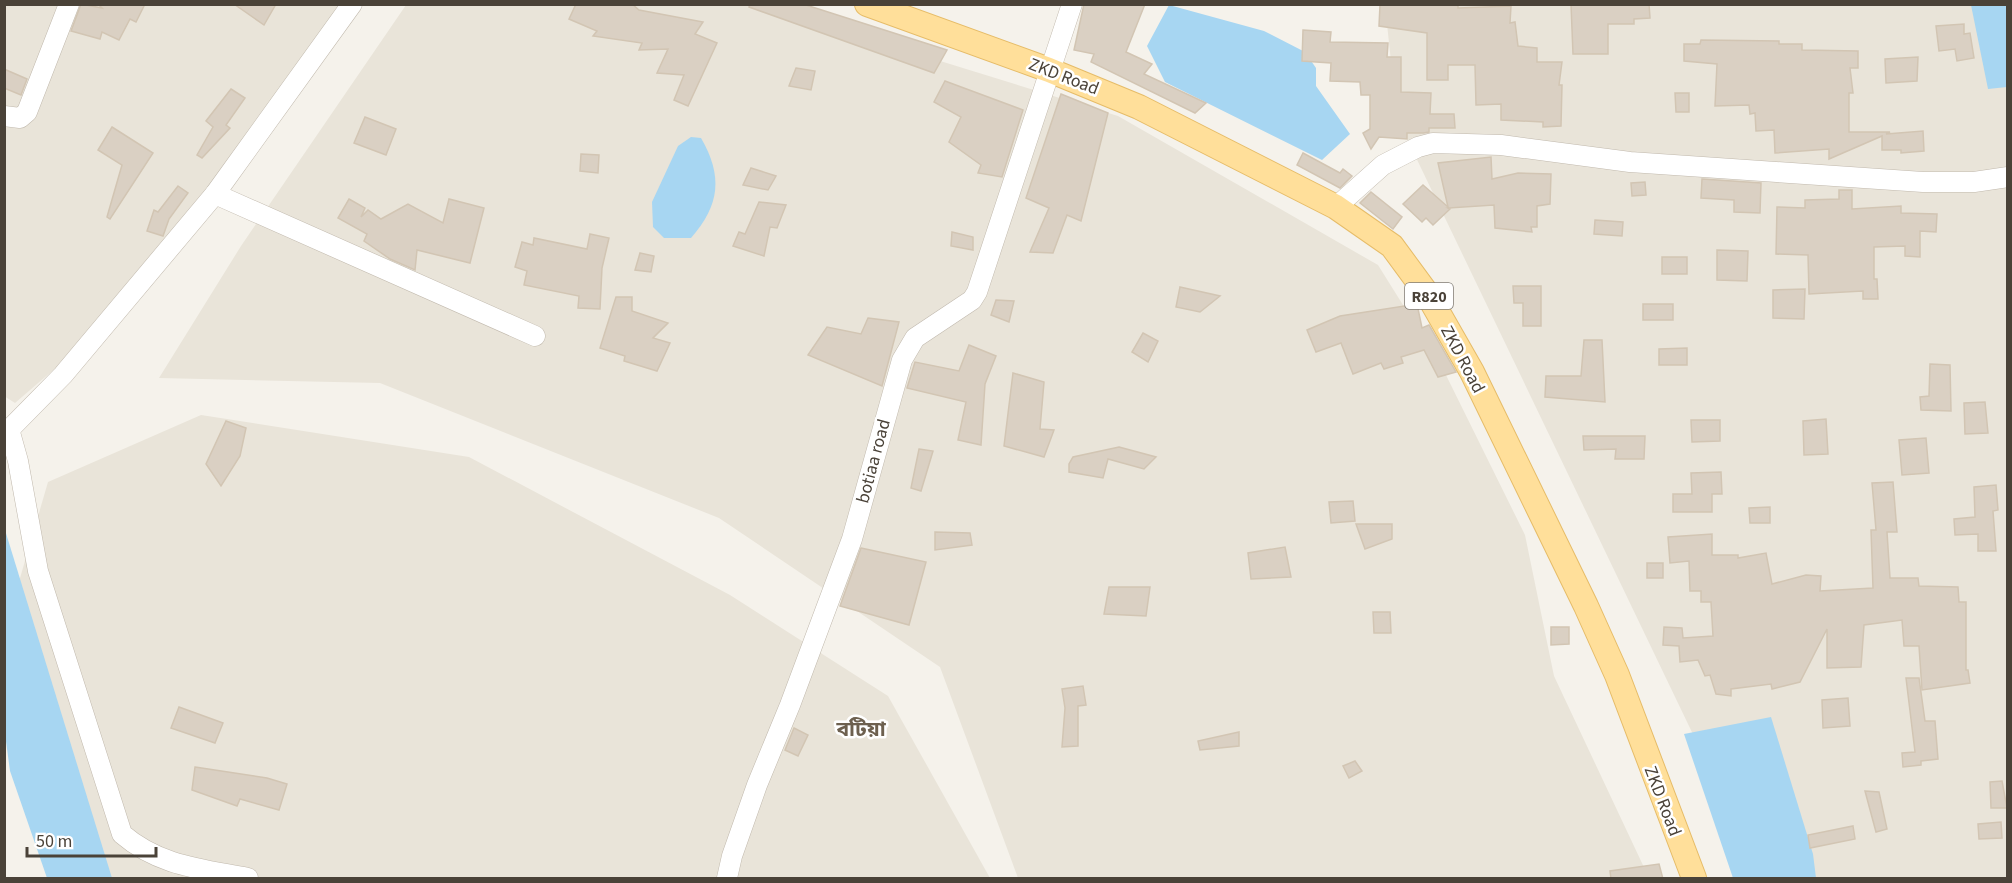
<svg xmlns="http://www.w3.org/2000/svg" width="2012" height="883" font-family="'Source Sans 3','Noto Sans Bengali',sans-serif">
	<rect width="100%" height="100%" fill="#f5f2eb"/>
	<g fill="#e9e4d9">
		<path d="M4,5H339L139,296L15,403L4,396Z"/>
		<path d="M406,5H759L1118,116L1378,265L1443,369L1525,535L1554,676L1649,878H1018L940,667L719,518L380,383L159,378L241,246Z"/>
		<path d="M1385,5H2007V878H1762L1397,118Z"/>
		<path d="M201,415L469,457L730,595L888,696L990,878H109L11,609L48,482Z"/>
	</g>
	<g fill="#a7d6f2">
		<path d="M1169,5L1264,31L1305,52L1316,68V86L1350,134L1322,160L1165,82L1147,46Z"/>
		<path d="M1971,5H2007V87L1988,89Z"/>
		<path d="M691,137L701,138C723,176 720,205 691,238H664L653,227L652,202L678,146Z"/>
		<path d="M5,530L112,878H47L10,771L5,734Z"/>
		<path d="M1771,717L1813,854L1816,878H1733L1684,734Z"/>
	</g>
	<g fill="#dad0c3" stroke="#d2c5b3" stroke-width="1.5">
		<path d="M81,4L102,8L98,4H145L136,22L130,19L119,40L102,32L100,39L71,31Z"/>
		<path d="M234,4H276L264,25Z"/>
		<path d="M576,4H632L639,10L703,22L695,34L717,43L688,106L674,100L684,75L657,73L668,49L639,50L642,43L593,36L597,31L569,19Z"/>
		<path d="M750,4H803L947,50L934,73L749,7Z"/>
		<path d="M1084,4H1145L1126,52L1152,64L1144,74L1206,103L1195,113L1091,62L1094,54L1074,50Z"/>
		<path d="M1458,4V8L1511,6L1510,23L1515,22L1518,46L1537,48V62H1562L1559,85H1562L1561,126L1543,127V122L1501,120V104L1476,105L1475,65H1448V80H1427V33L1379,26L1380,5Z"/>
		<path d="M1571,4H1649L1650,18L1634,19V24H1608V54H1573Z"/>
		<path d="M1964,24V34L1970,33L1974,58L1957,61L1955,49L1939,51L1936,26Z"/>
		<path d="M1303,30L1331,32L1330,42L1388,43L1387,57H1401V92L1431,93L1430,114H1454L1455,128H1429V132L1423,133H1407V139L1379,137L1371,149L1363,133L1370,129V95H1361L1360,82L1330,81L1331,63L1302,61Z"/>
		<path d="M1701,40L1779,41V44H1802V50L1858,51V68H1850L1853,93H1849V132H1890L1886,134L1923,131L1924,151L1901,153V150H1882V136L1829,159V149L1775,153L1774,130L1756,131L1755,113L1750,114L1749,105L1715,106L1717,64L1684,61V44H1700Z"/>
		<path d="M1918,57L1917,81L1886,83L1885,59Z"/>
		<path d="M796,68L815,71L811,90L789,86Z"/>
		<path d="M4,69L27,79L21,95L4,88Z"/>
		<path d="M945,81L1023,110L1002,177L978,173L981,165L949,142L961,117L934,102Z"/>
		<path d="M231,89L245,98L226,125L230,128L202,158L197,155L213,127L206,121Z"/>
		<path d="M1675,93H1689V112H1676Z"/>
		<path d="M1061,94L1108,113L1081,221L1067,215L1053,253L1030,252L1049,208L1026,198Z"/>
		<path d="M365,117L396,129L386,155L354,143Z"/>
		<path d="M112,127L153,153L110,219L107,217L122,165L98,150Z"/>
		<path d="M1303,153L1340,173L1343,169L1352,176L1340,188L1297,165Z"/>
		<path d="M581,154L599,155L598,173L580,171Z"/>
		<path d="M1491,157L1492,179L1518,173L1551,174L1550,204L1537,206V227H1531L1532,232L1495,228L1494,205L1448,208L1450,209L1433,225L1426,218L1422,222L1403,204L1423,185L1448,207L1438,163Z"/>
		<path d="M751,168L776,176L768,190L743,185Z"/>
		<path d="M1702,179L1761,183L1760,213L1734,212V200L1701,198Z"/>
		<path d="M1645,182L1646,195L1632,196L1631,183Z"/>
		<path d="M178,186L188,193L169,219L163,236L147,231L154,210L158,212Z"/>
		<path d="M1839,190H1852V209L1901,206V213L1937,214L1936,232L1920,231V257L1905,256V246L1874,247V279H1877L1878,299H1863V291L1809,294L1808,255L1776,254L1777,207L1805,208V200L1839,199Z"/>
		<path d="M1371,192L1402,217L1393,229L1360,203Z"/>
		<path d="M349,199L365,208L361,217L368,210L381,219L408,204L443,223L449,199L484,208L470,263L417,250L415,270L390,259L364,241L367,234L338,218Z"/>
		<path d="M759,202L786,205L777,228L770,227L764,256L733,246L739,232L745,234Z"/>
		<path d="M1595,220L1623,222L1622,236L1594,234Z"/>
		<path d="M952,232L973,237V250L951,246Z"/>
		<path d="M590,234L609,238L602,268L600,309L578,308L579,296L524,285L527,271L515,267L522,242L533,245L534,238L587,249Z"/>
		<path d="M1717,250L1748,251L1747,281L1717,280Z"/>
		<path d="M640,253L654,256L651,272L635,270Z"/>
		<rect x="1662" y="257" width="25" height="17"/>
		<path d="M1513,286H1541V326H1523V303H1514Z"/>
		<path d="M1180,287L1220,296L1200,312L1176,307Z"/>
		<path d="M1805,289L1804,319L1773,318V290Z"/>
		<path d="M616,297H632V311L668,323L653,338L670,343L657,371L624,361L625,356L600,348Z"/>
		<path d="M996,300L1014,301L1009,322L991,315Z"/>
		<path d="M1417,304L1422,328L1429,325L1456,372L1438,377L1424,350L1401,357L1403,363L1384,369L1381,363L1353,374L1341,343L1316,352L1307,330L1340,316Z"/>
		<rect x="1643" y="304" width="30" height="16"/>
		<path d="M868,318L899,322L882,386L808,355L827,327L861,334Z"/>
		<path d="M1143,333L1158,341L1148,362L1132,352Z"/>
		<path d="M1584,340H1602L1605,402L1545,397L1546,376H1581Z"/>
		<path d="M969,345L996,356L985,384L981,445L958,440L966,402L907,388L915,362L959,371Z"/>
		<path d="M1687,348V365H1659V349Z"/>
		<path d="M1930,364L1950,365L1951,411L1921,410L1920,397L1929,396Z"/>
		<path d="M1013,373L1044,382L1040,429L1054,430L1044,457L1004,446Z"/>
		<path d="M1985,402L1988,433L1965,434L1964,403Z"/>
		<path d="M1826,419L1828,454L1804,455L1803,421Z"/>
		<path d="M1691,420H1720V441L1692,442Z"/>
		<path d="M226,421L246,428L240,456L221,486L206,464Z"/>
		<path d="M1583,436H1645L1644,459H1615L1616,449L1584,450Z"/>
		<path d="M1926,438L1929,473L1902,475L1899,440Z"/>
		<path d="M1119,447L1156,457L1144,469L1108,459L1103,478L1069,472V464L1073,457Z"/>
		<path d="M919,449L933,451L921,491L911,488Z"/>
		<path d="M1721,472L1722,494H1712V512H1673V494H1692L1691,473Z"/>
		<path d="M1893,482L1897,532H1887L1890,578H1918L1919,586L1958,587L1959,602H1966V670H1968L1970,683L1922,690L1919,646H1904L1902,620L1864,625L1861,667L1827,668V629L1800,682L1772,689L1771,684L1731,689V696L1716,694L1710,675L1705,676L1698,660L1680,662L1679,646L1663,645L1664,627L1682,628L1683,638L1713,636L1711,602H1701V591H1690L1689,561L1670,563L1668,537L1712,534V555H1738V558L1766,553L1772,584L1806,575L1821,576L1820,591L1873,588L1871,530H1876L1872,483Z"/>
		<path d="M1996,485L1998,510L1993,511L1996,551H1978V534L1955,535L1954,519L1975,517L1974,487Z"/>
		<path d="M1353,501L1355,521L1331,523L1329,502Z"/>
		<path d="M1770,507V523H1750L1749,508Z"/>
		<path d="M1356,524H1392V539L1365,549Z"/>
		<path d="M935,532L970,533L972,545L935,550Z"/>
		<path d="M1285,547L1291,577L1251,579L1248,553Z"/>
		<path d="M861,548L926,562L909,625L840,606Z"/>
		<rect x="1647" y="563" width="16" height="15"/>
		<path d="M1109,587H1150L1146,616L1104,614Z"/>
		<path d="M1373,612H1390L1391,633H1374Z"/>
		<path d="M1551,627H1569V644L1551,645Z"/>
		<path d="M1906,678H1919L1925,721H1935L1938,759L1921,761V765L1903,767L1902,753L1915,752Z"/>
		<path d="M1083,686L1086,705L1078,706V746L1062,747L1065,708L1062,689Z"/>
		<path d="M1848,698L1850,726L1823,728L1822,700Z"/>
		<path d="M179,707L223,723L215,743L171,728Z"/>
		<path d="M794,728L808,735L798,756L785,750Z"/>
		<path d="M1239,732V746L1200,750L1198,741Z"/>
		<path d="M1355,761L1362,771L1349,778L1343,766Z"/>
		<path d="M195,767L267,778L287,784L279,810L240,799L237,806L192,790Z"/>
		<path d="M2002,781L2007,808H1991L1990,782Z"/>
		<path d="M1865,791L1879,792L1887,829L1876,832Z"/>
		<path d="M2001,822L2002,838L1979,839L1978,824Z"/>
		<path d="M1853,826L1855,839L1810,848L1808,835Z"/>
		<path d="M1659,864L1663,879H1611L1610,871Z"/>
	</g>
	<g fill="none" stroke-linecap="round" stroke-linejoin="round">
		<defs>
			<g id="minor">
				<path d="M4,116L20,118L27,112L69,4"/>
				<path d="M215,194L535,336"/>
				<path d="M1336,207L1383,165L1418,147L1433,143L1501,145L1630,162L1923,182H1974L2008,177"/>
				<path d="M9,429L18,461L38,571L122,834C159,866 202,869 248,878"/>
				<path d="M4,435L63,375L215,194L352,4"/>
				<path d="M727,878L732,856L757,785L790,705L852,539L902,360L915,338L972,300L977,292L1072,4"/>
			</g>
			<path id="major" d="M867,4L1049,70L1139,107L1336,207L1392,246L1428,295L1472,372L1586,606L1617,675L1694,878"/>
		</defs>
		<use href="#minor" stroke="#c1b9ad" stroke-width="21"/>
		<use href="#major" stroke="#e6bc68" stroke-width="26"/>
		<use href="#minor" stroke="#fff" stroke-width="20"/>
		<use href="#major" stroke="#ffdf9a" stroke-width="24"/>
	</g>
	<g text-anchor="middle" stroke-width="5" stroke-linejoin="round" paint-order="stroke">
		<rect fill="#fff" stroke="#807b74" stroke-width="1.5" x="1405" y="283" width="48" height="26" rx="4.5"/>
		<g font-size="16" font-weight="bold" fill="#4a4238">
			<text x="1429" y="302">R820</text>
		</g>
		<g font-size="18" fill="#4a4238" stroke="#fff">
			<text transform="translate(1064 76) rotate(21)" y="6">ZKD Road</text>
			<text transform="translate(1463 359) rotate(62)" y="6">ZKD Road</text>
			<text transform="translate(873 461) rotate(-75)" y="6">botiaa road</text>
			<text transform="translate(1663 801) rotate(69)" y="6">ZKD Road</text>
		</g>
		<g font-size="21" font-weight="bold" fill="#6d604f" stroke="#fff">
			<text x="861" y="736">বটিয়া</text>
		</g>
	</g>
	<rect width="2012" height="883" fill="none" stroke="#4a4238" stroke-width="12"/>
	<path d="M27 847v9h129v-9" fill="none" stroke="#4a4238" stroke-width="3"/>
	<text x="36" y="847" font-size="18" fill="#4a4238" stroke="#ffffff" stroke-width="4.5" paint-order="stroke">50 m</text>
</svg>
